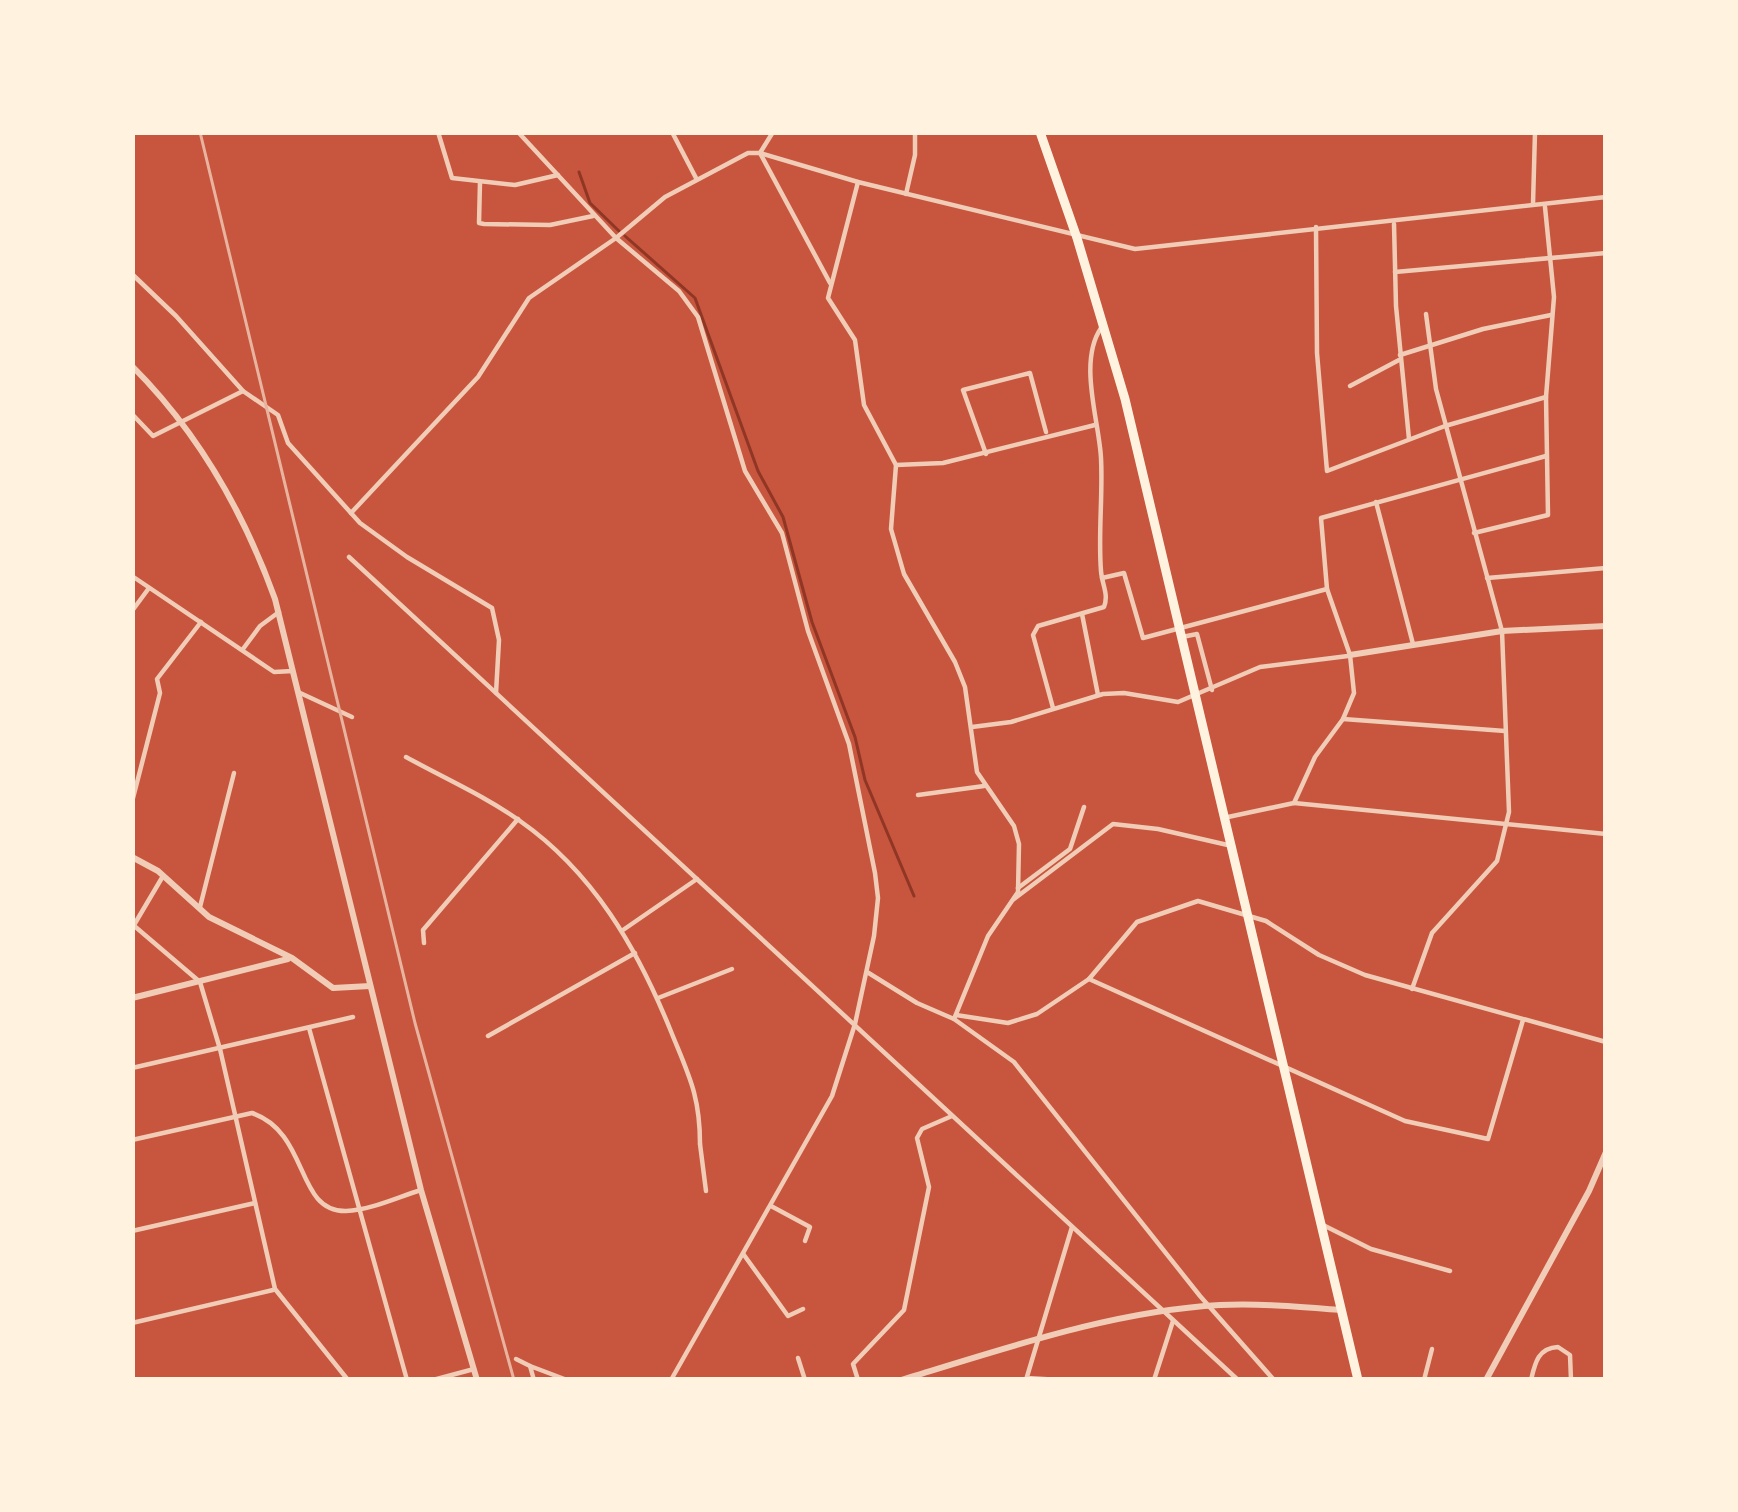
<svg xmlns="http://www.w3.org/2000/svg" width="1738" height="1512" font-family="'PT Sans',sans-serif">
	<rect width="100%" height="100%" fill="#c8553d"/>
	<g fill="none" stroke-linecap="round" stroke-linejoin="round">
		<g stroke="#8f3625" stroke-width="3">
			<path d="M579,172L590,203L619,231"/>
			<path d="M625,236L695,298L758,471L783,517L812,622L855,737L865,780L914,896"/>
		</g>
		<g stroke="#f1ccb7" stroke-width="4.5">
			<path d="M1182,637L1197,634L1212,690"/>
			<path d="M298,692L352,717"/>
			<path d="M1014,899L1113,824L1158,829L1232,846"/>
			<path d="M700,1144L706,1191"/>
			<path d="M516,1359L530,1366"/>
			<path d="M1424,1380L1432,1349"/>
		</g>
		<g stroke="#f1ccb7" stroke-width="4.5">
			<path d="M438,132L452,178L515,185L558,175"/>
			<path d="M518,132L616,238L679,291L698,317L745,471L782,533L808,631L849,744L875,873L878,898L874,936L855,1024L832,1096L671,1380"/>
			<path d="M672,132L696,178"/>
			<path d="M773,132L760,153L830,283"/>
			<path d="M480,182L479,223L484,224L550,225L593,216"/>
			<path d="M858,182L828,298L855,340L864,405L896,465L891,529L904,574L955,662L965,687L977,772L1014,826L1019,844L1018,892L988,936L954,1019"/>
			<path d="M906,194L915,155V132"/>
			<path d="M1533,204L1535,132"/>
			<path d="M1394,224L1396,306L1409,439"/>
			<path d="M1316,227L1317,353L1327,471L1445,426L1546,397"/>
			<path d="M1395,272L1606,253"/>
			<path d="M132,274L176,316L243,391"/>
			<path d="M1400,355L1483,329L1551,315"/>
			<path d="M1350,386L1399,360"/>
			<path d="M132,414L153,436L243,391L278,415L288,443L360,523L407,557L492,608L499,640L496,693"/>
			<path d="M986,454L963,390L1030,373L1046,432"/>
			<path d="M896,465L943,463L1095,425"/>
			<path d="M1376,502L1413,644"/>
			<path d="M351,513L478,377L529,298L616,238L665,197L748,153H760L858,182L1135,249L1606,197V201"/>
			<path d="M1474,533L1548,515L1546,397L1554,297L1545,207"/>
			<path d="M349,557L1238,1380"/>
			<path d="M132,576L274,672L293,671"/>
			<path d="M1102,578L1124,573L1143,638L1327,589"/>
			<path d="M1487,578L1606,568"/>
			<path d="M132,611L149,588"/>
			<path d="M1082,614L1098,695"/>
			<path d="M243,649L260,626L279,612"/>
			<path d="M1053,708L1033,635L1038,626L1104,607C1109,594 1102,585 1101,571C1098,534 1103,495 1101,458C1099,420 1078,362 1101,328"/>
			<path d="M1343,719L1505,731"/>
			<path d="M972,727L1011,722L1103,694L1124,693L1178,702L1260,667L1348,656"/>
			<path d="M406,757C444,778 485,796 520,821C593,872 637,948 670,1029C688,1074 700,1094 700,1144"/>
			<path d="M918,795L984,786"/>
			<path d="M132,802L160,693L157,679L201,622"/>
			<path d="M1294,803L1606,834"/>
			<path d="M1228,817L1294,803L1315,757L1343,719L1354,693L1350,655L1327,589L1321,518L1546,456"/>
			<path d="M1018,888L1070,849L1084,807"/>
			<path d="M200,907L234,773"/>
			<path d="M132,924L200,982L220,1049L275,1289L348,1380"/>
			<path d="M134,925L163,876"/>
			<path d="M623,930L697,879"/>
			<path d="M424,943L423,930L518,819"/>
			<path d="M867,972L917,1003L954,1019L1014,1062L1200,1296L1274,1380"/>
			<path d="M1089,979L1405,1121L1488,1139L1523,1020"/>
			<path d="M1412,989L1432,933L1497,861L1509,812L1502,631L1436,389L1426,314"/>
			<path d="M658,998L732,969"/>
			<path d="M956,1015L1008,1023L1037,1014L1089,979L1137,922L1198,901L1266,921L1319,955L1365,975L1606,1042"/>
			<path d="M309,1028L407,1380"/>
			<path d="M488,1036L635,953"/>
			<path d="M132,1068L353,1017"/>
			<path d="M132,1140L252,1113C310,1133 295,1212 346,1211C371,1210 398,1197 421,1190"/>
			<path d="M771,1206L810,1227L805,1241"/>
			<path d="M1321,1224L1371,1249L1450,1271"/>
			<path d="M132,1231L255,1203"/>
			<path d="M744,1255L788,1316L803,1309"/>
			<path d="M132,1323L273,1290"/>
			<path d="M798,1358L805,1380"/>
			<path d="M1027,1378L1060,1380"/>
			<path d="M433,1380L474,1369"/>
			<path d="M534,1380L530,1366L567,1380"/>
			<path d="M858,1380L853,1364L904,1310L929,1187L917,1138L922,1129L952,1116"/>
			<path d="M1026,1380L1072,1227"/>
			<path d="M1154,1380L1173,1321"/>
			<path d="M1531,1380C1535,1363 1538,1348 1558,1347L1570,1355L1571,1380"/>
		</g>
		<g stroke="#f1ccb7" stroke-width="6">
			<path d="M132,366C197,431 244,513 275,599L421,1190L477,1380"/>
			<path d="M1350,655L1502,631L1606,626"/>
			<path d="M132,857L158,871L209,917L292,958L333,988L370,986"/>
			<path d="M132,998L288,959"/>
			<path d="M901,1380C1004,1349 1112,1311 1220,1305C1260,1303 1301,1307 1342,1310"/>
			<path d="M1486,1380L1589,1191L1606,1152"/>
		</g>
		<path stroke="#fff3e0" stroke-width="9" d="M1040,132L1077,238L1125,399L1358,1380"/>
		<path stroke="#e9b49f" stroke-width="3" d="M200,132L415,1023L514,1380"/>
	</g>
	<rect width="1738" height="1512" fill="none" stroke="#fff3e0" stroke-width="270"/>
</svg>
